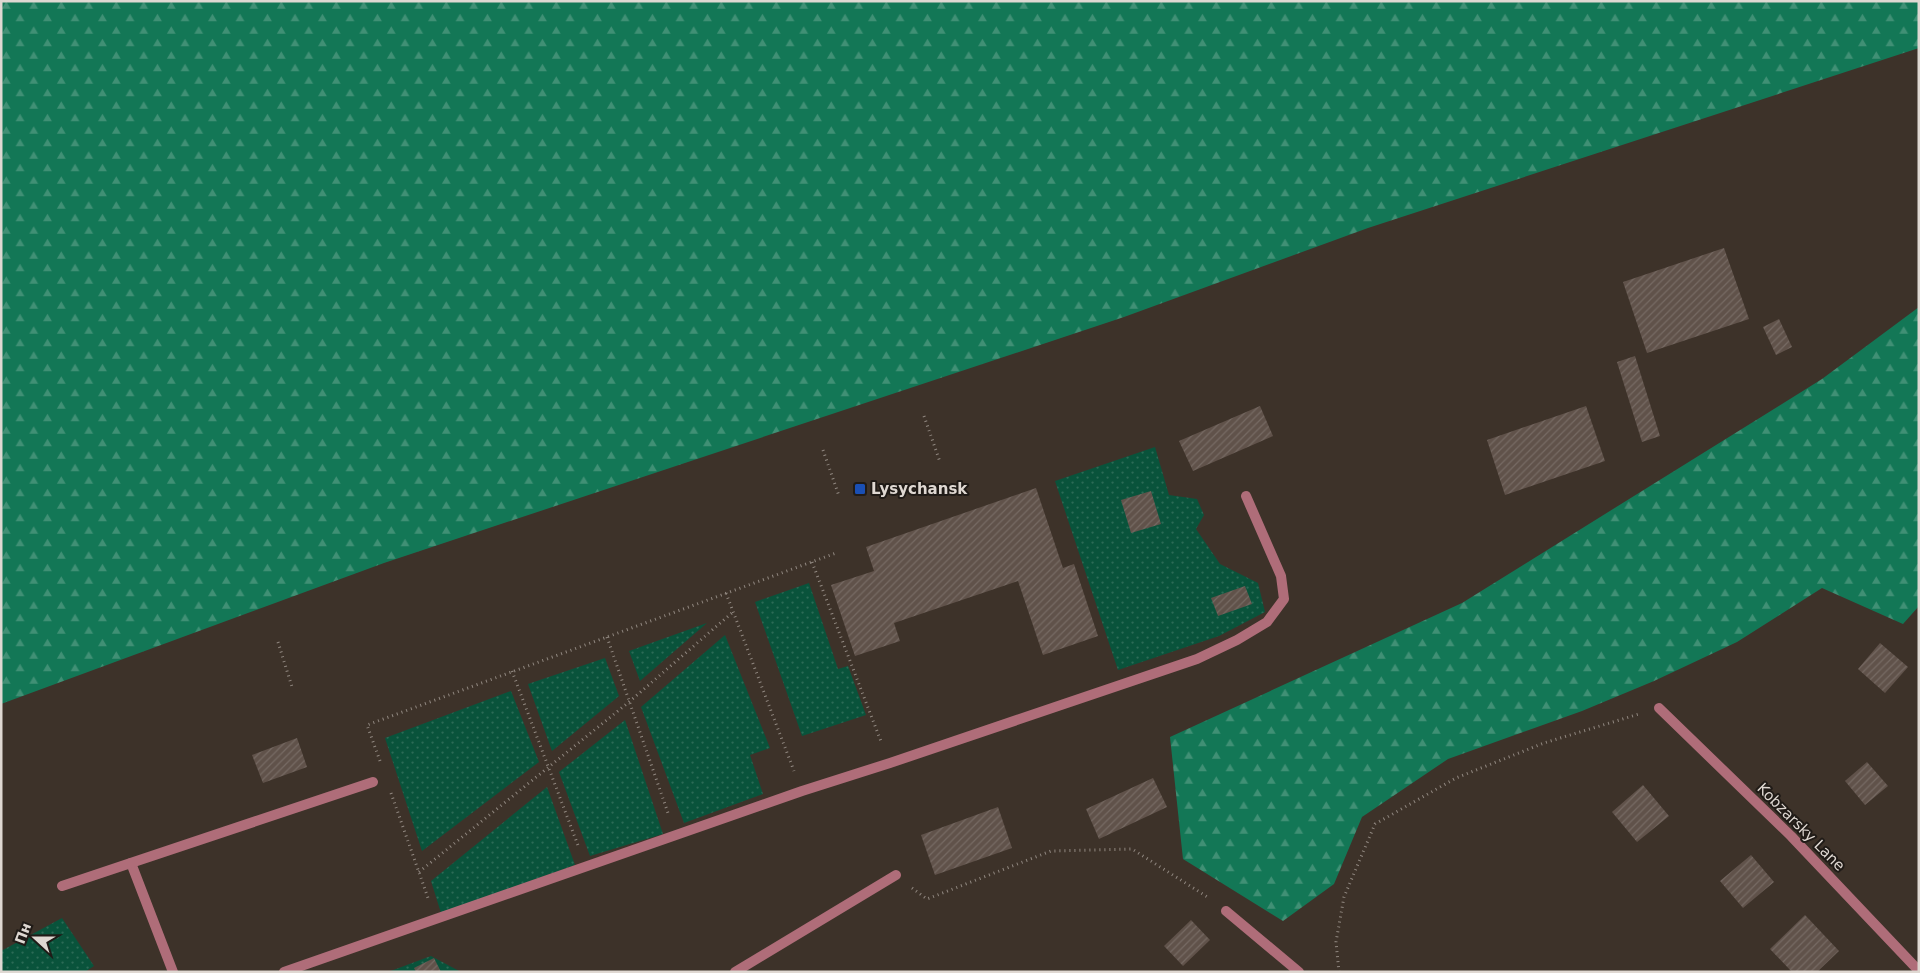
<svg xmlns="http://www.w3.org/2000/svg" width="1920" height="973" font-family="'DejaVu Sans',sans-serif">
	<defs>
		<pattern id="grass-dots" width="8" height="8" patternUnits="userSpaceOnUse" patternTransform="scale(1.25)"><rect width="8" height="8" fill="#09533b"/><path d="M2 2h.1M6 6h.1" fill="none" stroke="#2c6b56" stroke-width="1.8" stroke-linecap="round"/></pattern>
		<pattern id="forest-firs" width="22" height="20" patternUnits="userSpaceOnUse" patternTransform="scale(1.25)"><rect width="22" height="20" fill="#137756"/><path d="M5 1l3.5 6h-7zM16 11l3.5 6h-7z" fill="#409075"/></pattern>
		<pattern id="building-hatch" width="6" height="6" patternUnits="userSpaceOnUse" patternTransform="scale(1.25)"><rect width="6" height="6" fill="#60524a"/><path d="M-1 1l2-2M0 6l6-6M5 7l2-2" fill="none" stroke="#766a63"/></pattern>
	</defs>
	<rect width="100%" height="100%" fill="#3d3229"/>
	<g fill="url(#grass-dots)">
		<path d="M1155,447L1169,495L1197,499L1204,515L1196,529L1220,564L1258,583L1265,612L1219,636L1118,670L1055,481Z"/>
		<path d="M809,583L838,669L848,666L866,715L802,736L755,602Z"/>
		<path d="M707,623L640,681L629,651Z"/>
		<path d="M725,635L770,748L750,755L763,794L684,823L641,707Z"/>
		<path d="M605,658L619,696L552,751L528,684Z"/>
		<path d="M511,691L539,762L422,851L385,738Z"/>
		<path d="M625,720L663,834L590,856L559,772Z"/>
		<path d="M547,787L575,865L441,913L431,881Z"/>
		<path d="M62,918L94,966L85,972H1V951Z"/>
		<path d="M431,956L461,972H388Z"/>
	</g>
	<g fill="url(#forest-firs)">
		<path d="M1,1H1919V48L1368,228L1124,317L384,563L1,704Z"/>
		<path d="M1919,307V606L1903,624L1822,588L1737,642L1654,681L1582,711L1448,759L1362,817L1334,884L1283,921L1183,859L1170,737L1462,603L1822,379Z"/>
	</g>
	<g fill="url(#building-hatch)">
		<path d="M1724,248L1749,319L1647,353L1623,282Z"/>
		<path d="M1779,319L1792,347L1776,355L1763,327Z"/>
		<path d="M1635,356L1660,436L1642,442L1617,362Z"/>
		<path d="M1260,406L1273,436L1193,471L1179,441Z"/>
		<path d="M1586,406L1605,461L1505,495L1487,440Z"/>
		<path d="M1036,488L1063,568L1074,564L1098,636L1043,655L1018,581L894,623L900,641L855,656L831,585L874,571L866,547Z"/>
		<path d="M1151,491L1161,524L1131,533L1121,500Z"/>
		<path d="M1245,586L1252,604L1218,616L1211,598Z"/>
		<path d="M1880,643L1908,667L1885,693L1858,669Z"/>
		<path d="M297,738L307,767L263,783L252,755Z"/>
		<path d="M1867,762L1888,786L1865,805L1845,781Z"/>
		<path d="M1153,778L1167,807L1099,839L1086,809Z"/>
		<path d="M1643,785L1669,816L1637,842L1612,812Z"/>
		<path d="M998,807L1012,848L935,875L921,835Z"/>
		<path d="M1751,855L1774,882L1743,908L1720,881Z"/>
		<path d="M1805,915L1839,951L1817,972H1792L1770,949Z"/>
		<path d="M1191,920L1210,940L1183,966L1164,946Z"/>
		<path d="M434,958L441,972H416L414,968Z"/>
	</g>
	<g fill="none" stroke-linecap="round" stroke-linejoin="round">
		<g stroke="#918880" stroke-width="3" stroke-dasharray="1 4" stroke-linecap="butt">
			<path d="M924,416L940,462"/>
			<path d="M823,450L839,496"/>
			<path d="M812,562L882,744"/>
			<path d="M726,593L794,771"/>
			<path d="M607,637L669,816"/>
			<path d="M278,642L292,687"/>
			<path d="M512,671L579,848"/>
			<path d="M380,761L367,725L836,553"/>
			<path d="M391,793L428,898"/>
			<path d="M419,872L629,702L733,612"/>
			<path d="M912,888L927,899L1051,851L1132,849L1209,898"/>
			<path d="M1339,972L1336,942L1344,897L1375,824L1456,778L1544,743L1639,714"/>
		</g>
		<g stroke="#af6d79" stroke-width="10">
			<path d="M131,863L173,972"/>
			<path d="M62,886L373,782"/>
			<path d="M284,972L802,791L890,763L1197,659L1237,640L1267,622L1284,599L1281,576L1246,496"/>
		</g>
		<g stroke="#af6d79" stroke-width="10">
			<path d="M1659,708L1791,836L1919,971"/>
			<path d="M1226,911L1299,972"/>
			<path d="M735,972L896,875"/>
		</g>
	</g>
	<rect fill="#1a4fb4" stroke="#201b17" stroke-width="2" x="854" y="483" width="12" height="12" rx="2.5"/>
	<g text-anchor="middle" stroke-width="4" stroke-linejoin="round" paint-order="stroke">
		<g font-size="15" font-weight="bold" fill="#dfd8d2" stroke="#201b17" text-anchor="start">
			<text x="871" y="494">Lysychansk</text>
		</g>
		<g font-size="15" fill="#dfd8d2" stroke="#201b17">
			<text transform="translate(1801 827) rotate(45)" y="5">Kobzarsky Lane</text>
		</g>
	</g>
	<rect width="1920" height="973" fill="none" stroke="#dfd8d2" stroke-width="5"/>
	<g transform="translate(35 938) rotate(291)" stroke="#201b17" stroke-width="4" paint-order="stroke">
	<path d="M0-4L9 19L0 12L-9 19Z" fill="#dfd8d2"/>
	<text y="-8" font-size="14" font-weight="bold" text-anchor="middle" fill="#dfd8d2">Пн</text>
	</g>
</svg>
